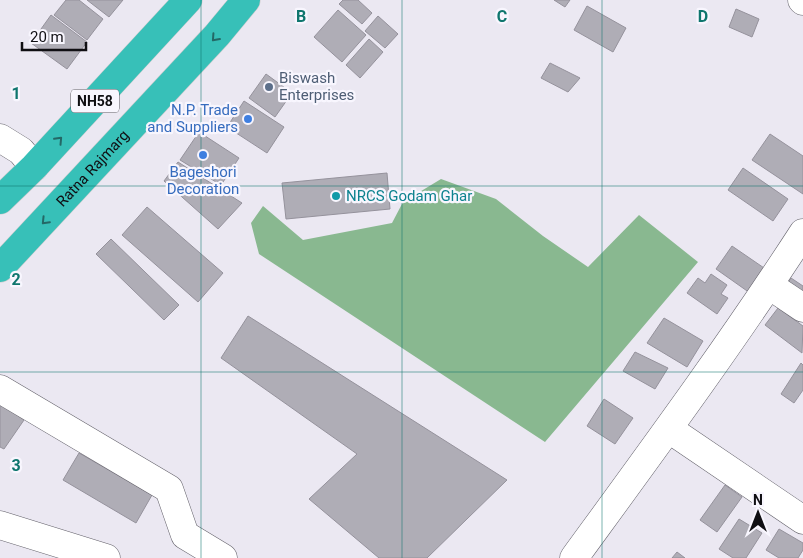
<svg xmlns="http://www.w3.org/2000/svg" width="803" height="558" font-family="Roboto,sans-serif">
	<rect width="100%" height="100%" fill="#ebe8f2"/>
	<path fill="#89b890" d="M441,179L496,199L543,236L588,267L639,215L698,262L545,442L259,254L251,223L263,206L303,240L392,223L403,202Z"/>
	<g fill="#afadb6" stroke="#95929c">
		<path d="M66,0H79L103,19L87,40L54,15Z"/>
		<path d="M87,0H123L109,17Z"/>
		<path d="M343,0H358L372,13L362,24L339,4Z"/>
		<path d="M554,0H570L565,7Z"/>
		<path d="M587,6L626,28L613,52L574,30Z"/>
		<path d="M736,9L759,19L752,37L729,27Z"/>
		<path d="M338,10L366,35L342,62L314,37Z"/>
		<path d="M51,15L87,42L67,69L31,43Z"/>
		<path d="M378,16L398,34L385,48L365,31Z"/>
		<path d="M369,39L383,52L360,78L346,65Z"/>
		<path d="M550,63L580,78L568,92L541,78Z"/>
		<path d="M266,74L292,93L275,117L249,98Z"/>
		<path d="M244,101L284,127L267,153L227,127Z"/>
		<path d="M199,132L239,158L221,185L180,160Z"/>
		<path d="M770,134L803,156V194L752,160Z"/>
		<path d="M178,162L242,203L218,229L164,181Z"/>
		<path d="M743,168L788,199L773,221L728,190Z"/>
		<path d="M387,173L390,209L286,219L282,183Z"/>
		<path d="M147,207L223,273L198,302L122,235Z"/>
		<path d="M111,239L179,305L164,320L96,254Z"/>
		<path d="M732,246L767,270L750,293L716,269Z"/>
		<path d="M711,274L727,285L721,294L728,298L717,314L687,293L698,278L705,283Z"/>
		<path d="M791,278L803,286V299L785,288Z"/>
		<path d="M778,308L803,326L802,353L765,325Z"/>
		<path d="M248,316L507,480L427,558H379L309,499L357,454L221,358Z"/>
		<path d="M664,318L703,341L687,367L647,343Z"/>
		<path d="M635,352L668,368L655,389L623,371Z"/>
		<path d="M801,363L803,365V390L794,403L781,394Z"/>
		<path d="M604,399L633,418L615,444L587,426Z"/>
		<path d="M0,403L24,420L4,449L0,447Z"/>
		<path d="M79,453L152,495L136,523L63,480Z"/>
		<path d="M725,485L742,497L717,532L700,520Z"/>
		<path d="M739,519L762,533L746,558H733L719,549Z"/>
		<path d="M779,529L803,543V550L798,558H779L766,550Z"/>
		<path d="M677,552L685,558H672Z"/>
	</g>
	<g fill="none" stroke-linecap="round" stroke-linejoin="round">
		<defs>
			<g id="minor">
				<path d="M802,0L803,1"/>
				<path d="M0,138L21,151L34,167"/>
				<path d="M769,285L803,308"/>
				<path d="M0,389L169,489L185,535L223,558"/>
				<path d="M669,429L803,520"/>
				<path d="M0,525L106,558"/>
				<path d="M574,558C652,451 731,344 803,233"/>
			</g>
			<g id="highway">
				<path d="M0,200L34,167L188,0"/>
				<path id="s1" d="M0,268L217,35L246,0"/>
			</g>
		</defs>
		<use href="#minor" stroke="#64626b" stroke-width="29"/>
		<use href="#highway" stroke="#cacacb" stroke-width="29"/>
		<use href="#minor" stroke="#fff" stroke-width="28"/>
		<use href="#highway" stroke="#37c0b8" stroke-width="28"/>
	</g>
	<defs><path id="oneway-chevron" d="M-2-3.5L2.5 0L-2 3.5" fill="none" stroke-width="1.6" stroke-linecap="round" stroke-linejoin="round" transform="scale(1.25)"/></defs>
	<g stroke="#246866">
		<use href="#oneway-chevron" transform="translate(215 38) rotate(132)"/>
		<use href="#oneway-chevron" transform="translate(59 140) rotate(-47)"/>
		<use href="#oneway-chevron" transform="translate(45 221) rotate(134)"/>
	</g>
	<path fill="none" stroke="#0f766e" stroke-width="1" stroke-opacity="0.55" d="M201,0V558M402,0V558M602,0V558M0,186H803M0,372H803"/>
	<circle fill="#5c6f8a" stroke="#f8f6fe" stroke-width="2" cx="269" cy="87" r="5"/>
	<g fill="#3f7fe0" stroke="#f8f6fe" stroke-width="2">
		<circle cx="248" cy="119" r="5"/>
		<circle cx="203" cy="155" r="5"/>
	</g>
	<circle fill="#0f9aa8" stroke="#f8f6fe" stroke-width="2" cx="336" cy="196" r="5"/>
	<g text-anchor="middle" stroke-width="4.5" stroke-linejoin="round" paint-order="stroke">
		<rect fill="#f8f6fe" stroke="#56545a" stroke-width="1" x="71" y="89.5" width="48" height="23" rx="4"/>
		<g font-size="14" font-weight="bold" fill="#100f13">
			<text x="95" y="106">NH58</text>
		</g>
		<g font-size="15" fill="#4e5e75" stroke="#f8f6fe" text-anchor="start">
			<text x="279" y="83">Biswash<tspan x="279" dy="17">Enterprises</tspan></text>
		</g>
		<g font-size="15" fill="#366cbe" stroke="#f8f6fe" text-anchor="end">
			<text x="238" y="115">N.P. Trade<tspan x="238" dy="17">and Suppliers</tspan></text>
			<text x="203" y="177" text-anchor="middle">Bageshori<tspan x="203" dy="17">Decoration</tspan></text>
		</g>
		<g font-size="15" fill="#100f13" stroke="#f8f6fe">
			<text dy="5" stroke="none"><textPath href="#s1" startOffset="136">Ratna Rajmarg</textPath></text>
		</g>
		<g font-size="15" fill="#0d838f" stroke="#f8f6fe" text-anchor="start">
			<text x="346" y="201">NRCS Godam Ghar</text>
		</g>
	</g>
	<g font-size="16" text-anchor="middle" font-weight="bold" fill="#0f766e" stroke="#f8f6fe" stroke-width="4.5" stroke-linejoin="round" paint-order="stroke">
		<text x="301" y="22">B</text>
		<text x="502" y="22">C</text>
		<text x="703" y="22">D</text>
		<text x="16" y="99">1</text>
		<text x="16" y="285">2</text>
		<text x="16" y="471">3</text>
	</g>
	<g transform="translate(758 513)" stroke="#f8f6fe" stroke-width="4" paint-order="stroke">
	<path d="M0-4L9 19L0 12L-9 19Z" fill="#100f13"/>
	<text y="-8" font-size="14" font-weight="bold" text-anchor="middle" fill="#100f13">N</text>
	</g>
	<path d="M22 42v8h64v-8" fill="none" stroke="#100f13" stroke-width="2.5"/>
	<text x="30" y="42" font-size="15" fill="#100f13" stroke="#f8f6fe" stroke-width="4" paint-order="stroke">20 m</text>
</svg>
